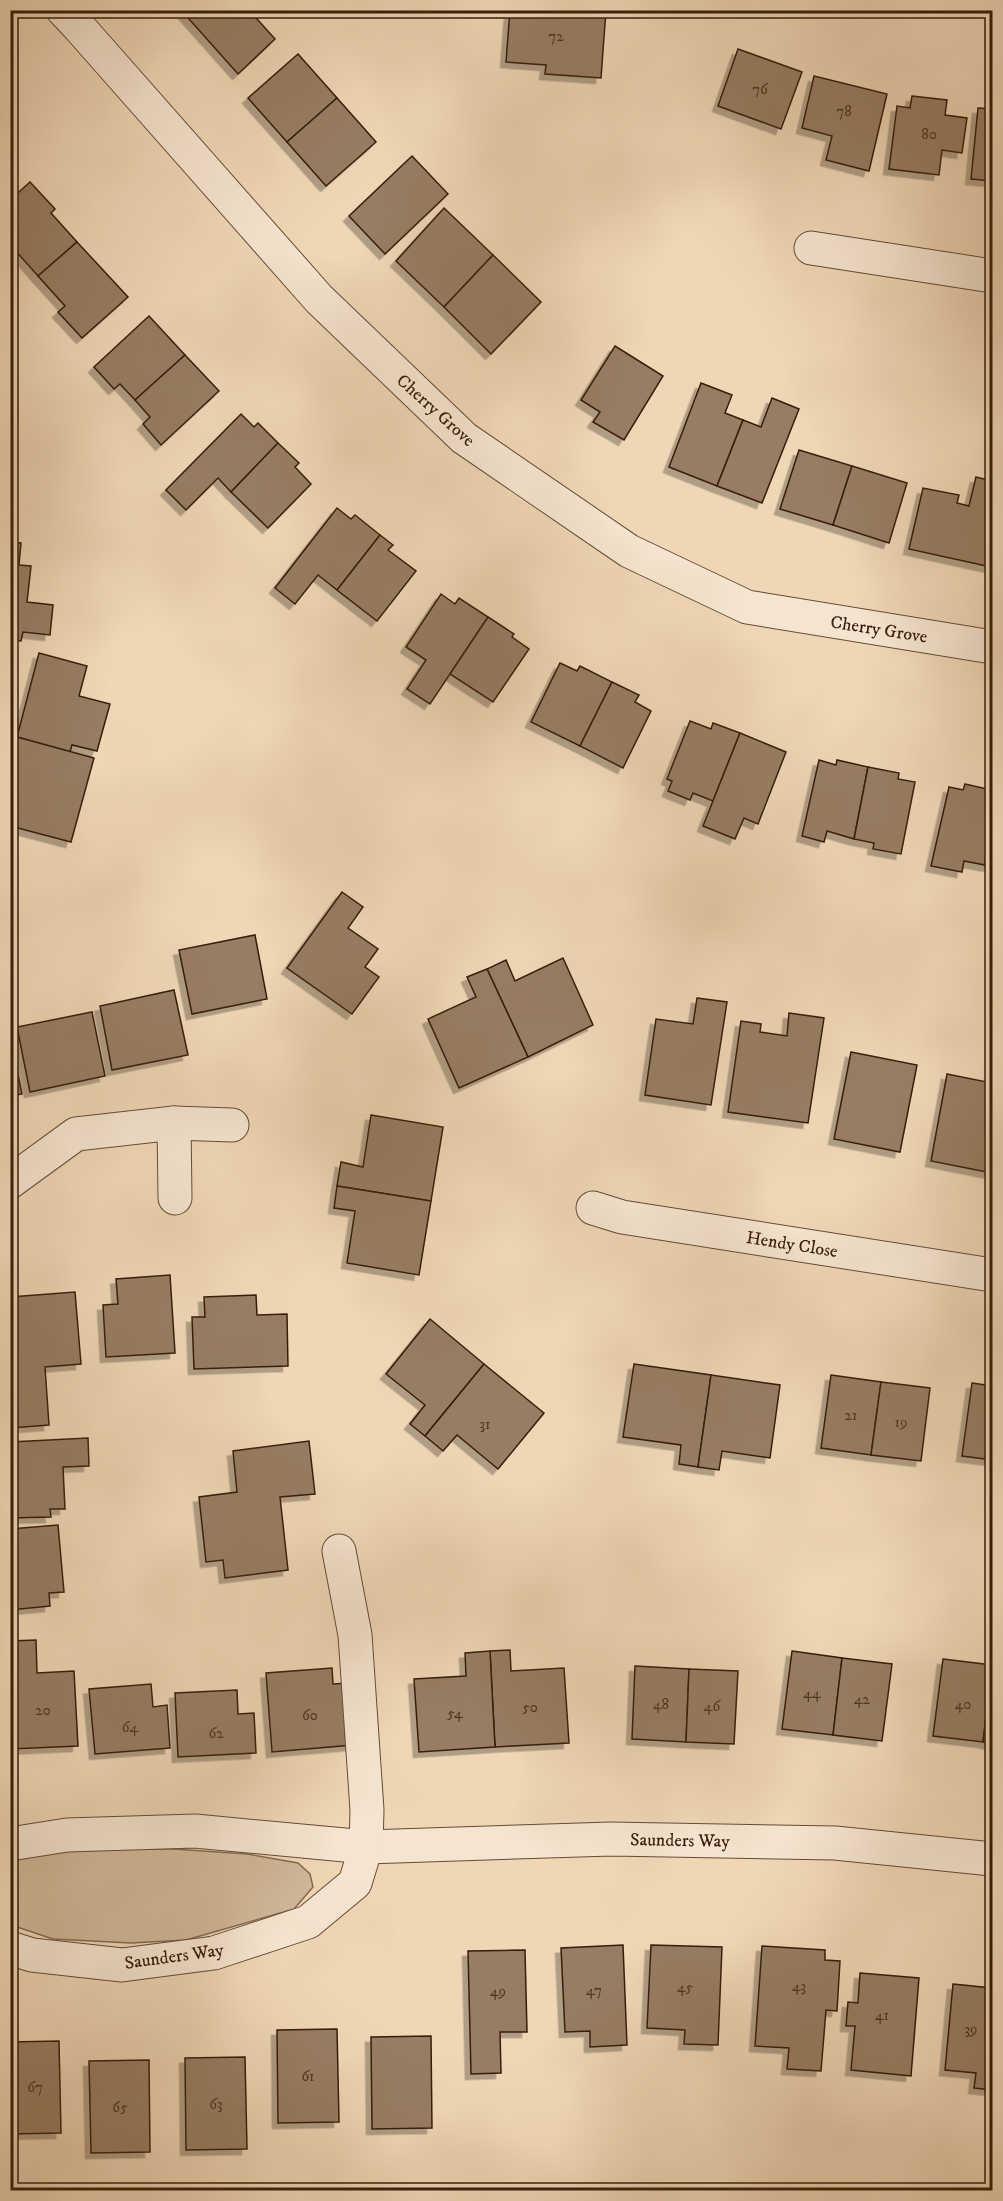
<svg xmlns="http://www.w3.org/2000/svg" width="1003" height="2201" font-family="'IM FELL DW Pica',serif">
	<defs>
		<filter id="shadow"><feDropShadow dx="-5.5" dy="5.5" stdDeviation="0" flood-color="#0004"/></filter>
	</defs>
	<rect width="100%" height="100%" fill="#efd6b5"/>
	<filter id="stains"><feTurbulence type="fractalNoise" baseFrequency=".00333" numOctaves="4"/><feColorMatrix values="0 0 0 0 .2 0 0 0 0 .09 0 0 0 0 .02 0 0 0 .5 -.17"/></filter>
	<radialGradient id="worn" r=".72"><stop offset=".6" stop-color="#630" stop-opacity="0"/><stop offset="1" stop-color="#630" stop-opacity=".3"/></radialGradient>
	<path fill="#d0b798" stroke="#846a52" stroke-width="1.5" d="M108,1849H174L247,1854L298,1863L310,1874L313,1887L294,1909L186,1940L131,1943L53,1939L11,1925V1860L40,1851Z"/>
	<g fill="#977d63" stroke="#371d0b" stroke-width="1.5" filter="url(#shadow)">
		<path d="M181,10H249L275,39L238,74Z"/>
		<path d="M510,10H606L601,78L545,74L546,65L506,62Z"/>
		<path d="M738,49L802,72L781,129L718,106Z"/>
		<path d="M298,54L337,98L287,142L248,98Z"/>
		<path d="M814,76L887,94L869,171L826,160L832,136L802,128Z"/>
		<path d="M912,96L947,100L945,115L967,118L962,153L942,150L939,175L889,169L897,106L910,108Z"/>
		<path d="M337,98L376,142L326,186L287,142Z"/>
		<path d="M978,108L992,109V181L971,179Z"/>
		<path d="M412,156L448,194L385,254L349,216Z"/>
		<path d="M10,159L18,168L10,175Z"/>
		<path d="M30,182L55,209L51,213L77,242L38,276L14,249L10,253V200Z"/>
		<path d="M444,208L493,255L444,307L396,261Z"/>
		<path d="M77,242L128,297L82,338L58,312L65,306L38,276Z"/>
		<path d="M493,255L541,302L491,354L444,307Z"/>
		<path d="M149,316L185,355L135,400L120,384L114,389L94,367Z"/>
		<path d="M615,346L663,376L624,440L593,422L600,412L581,400Z"/>
		<path d="M185,355L219,391L161,445L143,424L150,417L135,400Z"/>
		<path d="M701,383L732,395L725,413L743,420L717,486L669,467Z"/>
		<path d="M772,398L799,409L762,503L717,486L743,420L761,427Z"/>
		<path d="M241,414L254,427L258,423L278,443L231,492L218,478L186,510L166,490Z"/>
		<path d="M278,443L299,463L295,467L311,484L268,528L231,492Z"/>
		<path d="M799,450L852,466L833,525L780,509Z"/>
		<path d="M852,466L907,483L889,543L833,525Z"/>
		<path d="M976,477L992,481L991,567L909,549L923,488L959,495L957,503L969,506Z"/>
		<path d="M337,508L351,519L355,515L380,535L337,590L318,575L295,604L275,588Z"/>
		<path d="M380,535L393,545L388,550L416,571L377,621L337,590Z"/>
		<path d="M10,542L21,543L19,565L31,566L27,602L53,605L50,635L23,632L21,641L10,640Z"/>
		<path d="M441,594L455,604L459,598L488,617L430,704L407,689L426,660L406,647Z"/>
		<path d="M488,617L514,634L512,637L529,649L493,702L450,674Z"/>
		<path d="M39,653L87,666L79,696L110,704L97,751L72,745L70,752L17,737Z"/>
		<path d="M560,663L577,671L580,666L612,682L580,746L531,722Z"/>
		<path d="M612,682L639,695L635,702L651,711L623,768L580,746Z"/>
		<path d="M690,721L711,729L713,723L740,733L713,801L693,793L690,800L668,791L672,781L667,779Z"/>
		<path d="M740,733L786,752L758,824L744,818L735,839L703,826Z"/>
		<path d="M17,737L94,758L71,842L10,826V759Z"/>
		<path d="M819,760L836,765L837,760L868,767L854,839L827,831L824,842L802,836Z"/>
		<path d="M868,767L899,773L898,779L915,782L901,854L873,849L874,843L854,839Z"/>
		<path d="M965,784L992,790V829L985,865L964,861L962,872L931,866L949,787L963,790Z"/>
		<path d="M992,829V866L985,865Z"/>
		<path d="M342,892L363,907L348,928L378,949L365,967L379,977L352,1014L287,968Z"/>
		<path d="M255,935L267,999L192,1014L179,950Z"/>
		<path d="M563,958L593,1025L528,1057L487,969L506,960L515,981Z"/>
		<path d="M487,969L528,1057L459,1088L428,1019L476,997L467,977Z"/>
		<path d="M174,990L188,1055L112,1070L100,1006Z"/>
		<path d="M697,998L727,1002L711,1105L645,1095L656,1019L693,1024Z"/>
		<path d="M92,1012L105,1076L30,1092L17,1027Z"/>
		<path d="M789,1013L824,1018L808,1123L728,1112L741,1021L761,1024L760,1032L787,1036Z"/>
		<path d="M10,1036L22,1094L10,1096Z"/>
		<path d="M851,1052L917,1065L900,1152L834,1139Z"/>
		<path d="M947,1074L992,1083V1173L931,1161Z"/>
		<path d="M371,1115L443,1127L431,1201L337,1186L341,1162L363,1167Z"/>
		<path d="M337,1186L431,1201L419,1275L347,1263L355,1211L334,1208Z"/>
		<path d="M170,1275L175,1353L106,1357L103,1305L118,1304L116,1279Z"/>
		<path d="M75,1292L81,1364L45,1367L49,1425L10,1428V1297Z"/>
		<path d="M256,1295L257,1315L287,1314L288,1366L194,1369L192,1317H205L204,1297Z"/>
		<path d="M430,1319L484,1364L425,1436L410,1424L425,1405L386,1374Z"/>
		<path d="M484,1364L544,1413L498,1469L457,1435L443,1451L425,1436Z"/>
		<path d="M634,1364L711,1375L698,1467L679,1464L681,1445L623,1437Z"/>
		<path d="M711,1375L780,1385L770,1458L722,1451L719,1470L698,1467Z"/>
		<path d="M831,1375L881,1382L871,1455L821,1448Z"/>
		<path d="M881,1382L930,1388L921,1461L871,1455Z"/>
		<path d="M972,1383L992,1386V1460L962,1456Z"/>
		<path d="M88,1438L89,1466L63,1467L65,1509H50L51,1517L10,1518V1442Z"/>
		<path d="M309,1441L315,1494L280,1497L288,1570L225,1578L223,1560L206,1562L199,1497L237,1492L233,1451Z"/>
		<path d="M58,1525L64,1592L49,1593L50,1606L10,1610V1529Z"/>
		<path d="M36,1640L37,1673L74,1671L78,1746L10,1749V1641Z"/>
		<path d="M510,1650L511,1671L564,1668L569,1743L495,1747L490,1651Z"/>
		<path d="M490,1651L495,1747L419,1752L414,1679L466,1676L465,1653Z"/>
		<path d="M792,1651L842,1658L833,1735L782,1729Z"/>
		<path d="M842,1658L892,1664L882,1741L833,1735Z"/>
		<path d="M943,1659L992,1665L983,1742L933,1736Z"/>
		<path d="M635,1666L689,1669L686,1742L632,1739Z"/>
		<path d="M332,1668L333,1684L349,1683L353,1745L272,1752L266,1673Z"/>
		<path d="M689,1669L738,1671L734,1744L686,1742Z"/>
		<path d="M992,1671V1744L983,1742Z"/>
		<path d="M151,1684L153,1707L167,1705L170,1748L95,1754L89,1689Z"/>
		<path d="M237,1690L238,1714L254,1713L256,1753L178,1757L175,1693Z"/>
		<path d="M623,1945L627,2045L590,2047V2031L565,2032L561,1948Z"/>
		<path d="M651,1945L722,1947L718,2045L684,2044L685,2030L647,2028Z"/>
		<path d="M762,1946L825,1950V1960L840,1961L837,2011L826,2010L821,2071L787,2069L789,2048L755,2046Z"/>
		<path d="M525,1950L527,2032H500L501,2073L471,2074L468,1951Z"/>
		<path d="M860,1973L919,1978L911,2076L851,2070L855,2026H846L848,2002L858,2003Z"/>
		<path d="M953,1984L992,1988V2090L974,2088L976,2073L945,2070Z"/>
		<path d="M337,2029L339,2122L278,2123L277,2030Z"/>
		<path d="M431,2036L432,2128L372,2129L371,2037Z"/>
		<path d="M59,2041L61,2133L10,2134V2042Z"/>
		<path d="M245,2057L247,2149L186,2150L185,2058Z"/>
		<path d="M149,2060L150,2152L91,2153L89,2061Z"/>
	</g>
	<g fill="none" stroke-linecap="round" stroke-linejoin="round">
		<defs>
			<g id="minor">
				<path d="M63,10L79,27L319,299L464,438L629,551L747,607L992,647"/>
				<path d="M811,248L992,276"/>
				<path d="M174,1123L175,1198"/>
				<path d="M10,1182L76,1134L174,1123L232,1125"/>
				<path d="M593,1208L622,1217L992,1275"/>
				<path d="M10,1844L67,1835L195,1831L366,1847L611,1839L835,1843L992,1859"/>
				<path d="M10,1948L32,1955L122,1965L214,1953L308,1922L355,1883L366,1847L367,1810L355,1635L339,1551"/>
			</g>
		</defs>
		<use href="#minor" stroke="#654b36" stroke-width="35"/>
		<use href="#minor" stroke="#f5e4cf" stroke-width="33"/>
	</g>
	<g text-anchor="middle" stroke-width="6" stroke-linejoin="round" paint-order="stroke">
		<g font-size="15" fill="#4f3521">
			<text x="556" y="41">72</text>
			<text x="760" y="94">76</text>
			<text x="844" y="116">78</text>
			<text x="929" y="139">80</text>
			<text x="851" y="1420">21</text>
			<text x="901" y="1427">19</text>
			<text x="485" y="1429">31</text>
			<text x="812" y="1698">44</text>
			<text x="862" y="1704">42</text>
			<text x="661" y="1709">48</text>
			<text x="963" y="1709">40</text>
			<text x="712" y="1711">46</text>
			<text x="530" y="1712">50</text>
			<text x="43" y="1715">20</text>
			<text x="455" y="1718">54</text>
			<text x="310" y="1720">60</text>
			<text x="130" y="1732">64</text>
			<text x="216" y="1738">62</text>
			<text x="799" y="1991">43</text>
			<text x="685" y="1992">45</text>
			<text x="594" y="1995">47</text>
			<text x="498" y="1996">49</text>
			<text x="882" y="2020">41</text>
			<text x="971" y="2034">39</text>
			<text x="308" y="2081">61</text>
			<text x="35" y="2092">67</text>
			<text x="216" y="2109">63</text>
			<text x="120" y="2112">65</text>
		</g>
		<g font-size="18" fill="#371d0b" stroke="#f5e4cf">
			<text transform="translate(436 410) rotate(42)" y="6">Cherry Grove</text>
			<text transform="translate(879 629) rotate(9)" y="6">Cherry Grove</text>
			<text transform="translate(792 1244) rotate(9)" y="6">Hendy Close</text>
			<text transform="translate(680 1840) rotate(1)" y="6">Saunders Way</text>
			<text transform="translate(174 1956) rotate(-8)" y="6">Saunders Way</text>
		</g>
	</g>
	<rect width="1003" height="2201" fill="none" stroke="#efd6b5" stroke-width="36"/>
	<rect x="12" y="12" width="979" height="2177" fill="none" stroke="#371d0b" stroke-width="3"/>
	<rect x="18" y="18" width="967" height="2165" fill="none" stroke="#371d0b" stroke-width="1.5"/>
	<rect width="100%" height="100%" filter="url(#stains)"/>
	<rect width="100%" height="100%" fill="url(#worn)"/>
</svg>
